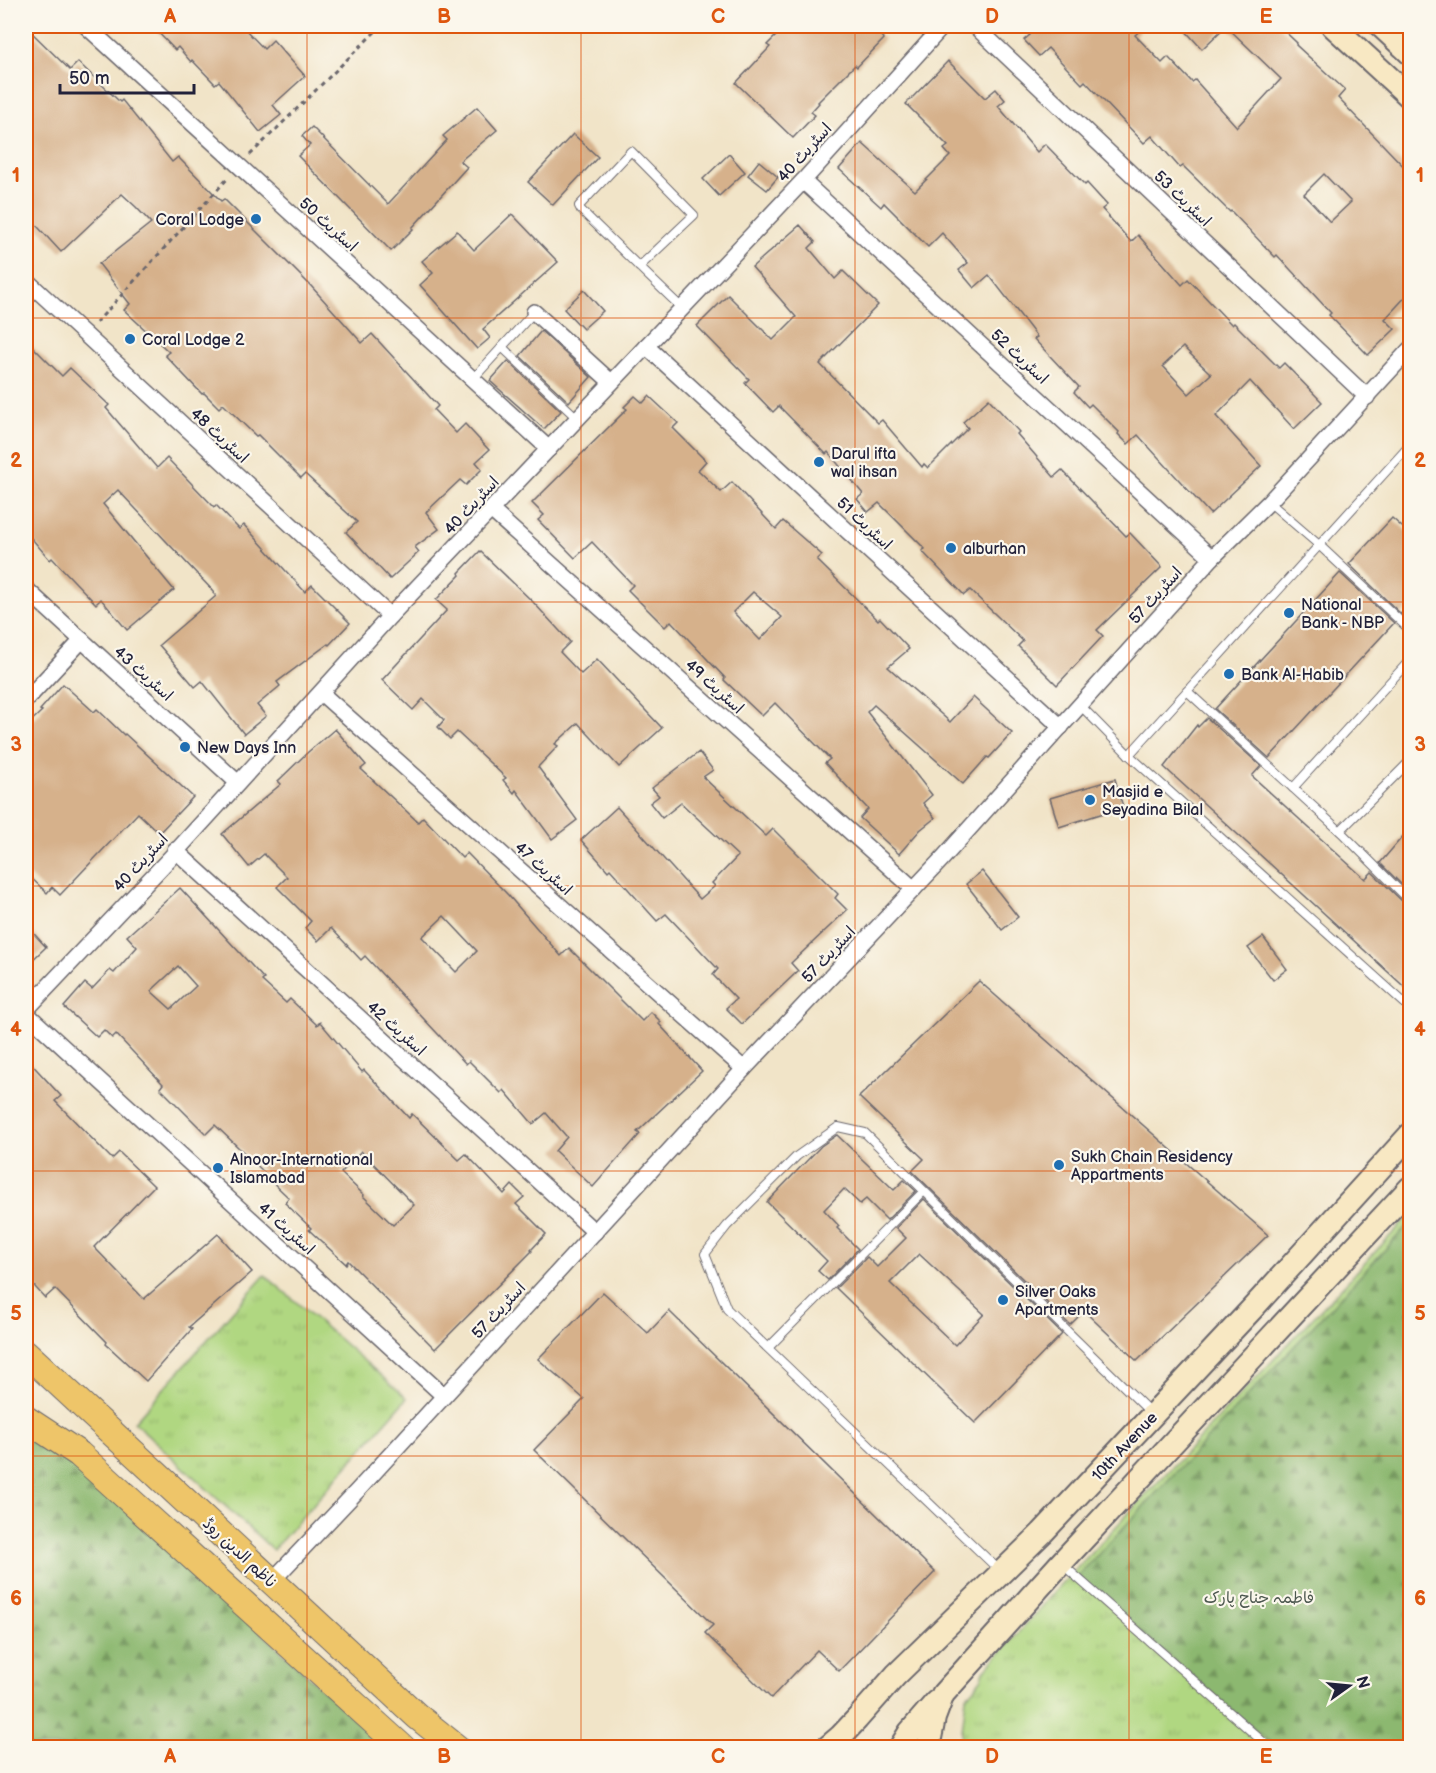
<svg xmlns="http://www.w3.org/2000/svg" width="1436" height="1773" font-family="'Balsamiq Sans','Playpen Sans Arabic',sans-serif">
	<defs>
		<pattern id="grass-tufts" width="24" height="20" patternUnits="userSpaceOnUse" patternTransform="scale(1.5)"><rect width="24" height="20" fill="#b0d781"/><path d="M3 7l-1-3M5 7V3M7 7l1-3M15 17l-1-3M17 17v-4M19 17l1-3" fill="none" stroke="#97b870"/></pattern>
		<pattern id="forest-firs" width="22" height="20" patternUnits="userSpaceOnUse" patternTransform="scale(1.5)"><rect width="22" height="20" fill="#8cb86f"/><path d="M5 1l3.5 6h-7zM16 11l3.5 6h-7z" fill="#72955c"/></pattern>
	</defs>
	<rect width="100%" height="100%" fill="#fbf7ec"/>
	<filter id="ink" filterUnits="userSpaceOnUse"><feTurbulence type="fractalNoise" baseFrequency=".0167" numOctaves="2"/><feDisplacementMap in="SourceGraphic" scale="12" xChannelSelector="R" yChannelSelector="G"/><feConvolveMatrix kernelMatrix="1 2 1 2 8 2 1 2 1" color-interpolation-filters="sRGB"/></filter>
	<filter id="wash" filterUnits="userSpaceOnUse"><feTurbulence type="fractalNoise" baseFrequency=".008" numOctaves="4" result="noise"/><feDisplacementMap in="SourceGraphic" scale="24" xChannelSelector="R" yChannelSelector="G"/><feGaussianBlur stdDeviation="1.35" result="paint"/><feColorMatrix in="noise" values="0 0 0 0 0 0 0 0 0 0 0 0 0 0 0 0 0 1.4 0 .05"/><feComposite in="paint" operator="in"/></filter>
	<g filter="url(#wash)">
		<rect width="100%" height="100%" fill="#f1e4c8"/>
		<g fill="url(#grass-tufts)" stroke="#697c5e" stroke-width="1.5">
			<path d="M1410,1215V1747L960,1748L966,1697L982,1678L984,1671L1058,1588Z"/>
			<path d="M265,1275L407,1398L273,1550L134,1422Z"/>
		</g>
		<g fill="url(#forest-firs)" stroke="#576d55" stroke-width="1.5">
			<path d="M1410,1223V1747H1275L1077,1577Z"/>
			<path d="M26,1412L384,1747H26Z"/>
		</g>
		<g id="blocks">
			<g fill="#d6b18b" fill-rule="evenodd">
				<path d="M152,26H242L264,49L273,40L305,76L273,105L281,115L260,132L219,81L215,84L192,60L191,62L178,47L175,50Z"/>
				<path d="M786,26H870L884,39L857,67L855,65L818,102L819,103L811,112L815,115L793,138L736,83L770,47L767,45Z"/>
				<path d="M1021,26H1145L1135,35L1162,63L1168,57L1192,82L1195,80L1237,127L1281,79L1226,26L1202,49L1181,26H1279L1297,43L1296,45L1345,90L1338,98L1410,173V292L1385,319L1395,329L1368,355L1329,315L1331,313L1277,255L1275,257L1231,211L1230,212L1183,166L1180,168L1152,136L1144,143L1085,81L1082,84L1048,48L1039,56L1024,40L1030,35ZM1324,174L1351,202L1330,222L1304,194Z"/>
				<path d="M26,27L70,70L78,62L120,102L122,100L172,162L178,157L221,201L224,199L311,286L362,343L372,334L438,406L434,410L456,433L465,424L489,450L476,462L482,469L466,485L460,480L426,512L439,529L415,547L419,552L390,579L346,532L357,522L305,474L301,478L258,435L256,436L223,404L219,408L204,393L202,394L165,355L169,352L124,310L130,304L99,264L151,223L136,207L122,194L61,252L26,214Z"/>
				<path d="M948,61L985,98L996,89L1005,100L998,106L1037,152L1045,144L1085,185L1087,183L1107,205L1102,209L1131,242L1138,235L1182,285L1188,279L1232,325L1234,323L1279,368L1284,363L1322,402L1294,429L1250,381L1216,416L1261,466L1210,514L1138,435L1128,444L1118,434L1119,432L1091,404L1088,407L1074,392L1079,387L1034,339L1037,337L989,275L974,288L959,270L968,263L942,233L928,247L884,203L881,207L839,169L862,143L915,191L950,156L944,149L948,146L906,104ZM1183,347L1211,374L1189,394L1163,366Z"/>
				<path d="M477,107L497,130L460,161L467,167L412,228L413,229L391,251L298,156L310,145L302,136L312,127L388,204L447,140L443,136Z"/>
				<path d="M573,134L598,157L553,205L528,182Z"/>
				<path d="M729,154L745,172L719,196L703,179Z"/>
				<path d="M759,161L778,177L767,190L748,175Z"/>
				<path d="M512,214L558,262L483,329L490,338L477,349L420,285L433,273L422,261L457,231L474,250Z"/>
				<path d="M800,225L815,242L809,248L835,279L843,271L878,305L820,364L878,423L882,420L922,467L924,464L928,468L968,428L963,422L989,399L1019,432L1017,434L1054,477L1062,470L1126,536L1130,533L1162,567L1097,630L1103,636L1057,685L1018,646L1023,641L970,590L964,595L922,551L925,549L879,503L868,512L857,499L863,494L828,452L826,454L779,406L773,412L745,383L749,379L697,326L728,295L773,340L796,317L752,267Z"/>
				<path d="M584,290L603,311L583,329L564,309Z"/>
				<path d="M541,331L591,377L569,402L520,356Z"/>
				<path d="M26,340L62,376L70,368L109,405L106,408L157,468L167,458L214,507L216,505L239,529L244,525L305,592L312,585L350,623L329,645L328,644L277,682L280,686L257,705L266,716L244,734L202,681L195,687L159,645L216,596L213,593L214,592L118,490L103,504L174,590L127,630L101,599L96,604L52,558L50,560L26,532Z"/>
				<path d="M508,361L561,411L544,429L490,381Z"/>
				<path d="M635,396L643,403L649,396L678,423L673,428L706,461L698,470L721,492L732,482L776,529L783,521L822,555L817,560L878,620L880,618L909,649L888,667L950,722L973,697L1012,733L989,758L987,757L963,784L874,705L867,712L932,795L923,803L935,818L920,830L899,854L860,818L868,809L825,763L830,759L775,703L762,716L724,680L725,678L671,621L665,627L628,590L633,585L592,542L575,558L538,520L544,515L532,503L627,409L624,407ZM753,592L782,617L760,640L733,612Z"/>
				<path d="M1392,518L1410,534V606L1402,615L1349,564Z"/>
				<path d="M480,551L533,602L570,642L560,652L581,674L597,659L662,728L619,767L578,723L555,744L558,746L538,767L577,820L552,839L516,790L514,793L503,780L506,778L457,732L450,739L438,727L444,720L423,699L413,710L382,680L447,610L436,600L460,575L459,573Z"/>
				<path d="M1340,573L1394,623L1269,758L1215,709Z"/>
				<path d="M63,684L94,712L97,709L124,735L125,734L193,797L159,833L138,813L60,895L52,887L47,893L26,873V726L42,711L40,710Z"/>
				<path d="M1207,718L1261,766L1252,776L1365,879L1372,872L1406,905L1410,907V992L1164,767L1197,725L1198,727Z"/>
				<path d="M335,729L366,765L361,769L418,822L423,817L462,858L467,853L508,895L561,956L569,948L642,1021L651,1012L661,1022L659,1024L702,1071L637,1132L640,1134L593,1187L555,1151L567,1137L546,1113L533,1124L504,1090L501,1093L469,1061L466,1064L365,956L361,960L331,928L318,941L305,928L311,921L277,887L287,877L264,854L249,867L222,834L281,784L278,781L308,752ZM444,916L477,951L456,972L422,937Z"/>
				<path d="M699,752L713,770L703,777L766,836L773,829L838,894L835,898L847,910L791,963L798,971L742,1024L726,1008L736,999L713,975L718,969L666,914L657,921L610,869L608,871L581,840L617,807L700,899L715,886L712,883L738,856L681,803L662,818L650,803L659,796L652,788Z"/>
				<path d="M1115,779L1123,807L1059,827L1050,798Z"/>
				<path d="M1410,828V893L1380,863Z"/>
				<path d="M982,871L1018,917L1002,930L966,884Z"/>
				<path d="M180,888L264,979L262,981L286,1003L290,999L317,1025L320,1022L362,1072L364,1070L409,1118L412,1114L459,1160L466,1154L504,1194L512,1185L524,1197L516,1204L546,1234L531,1250L532,1251L435,1349L348,1261L346,1264L309,1230L311,1228L285,1203L289,1198L265,1175L266,1174L215,1125L206,1134L160,1088L163,1084L116,1034L112,1038L104,1030L97,1037L64,1007L85,983L92,989L110,970L114,973L137,947L127,936ZM178,966L196,986L171,1009L151,991ZM361,1151L414,1205L393,1225L363,1196L364,1195L341,1173Z"/>
				<path d="M26,925L46,947L26,966Z"/>
				<path d="M1263,937L1287,969L1273,980L1248,948Z"/>
				<path d="M979,981L1268,1235L1137,1361L1084,1311L1070,1325L912,1171L924,1159L859,1097Z"/>
				<path d="M26,1058L61,1096L55,1101L112,1159L119,1152L154,1186L94,1247L144,1299L218,1234L252,1272L189,1327L192,1329L146,1381L106,1344L107,1342L55,1289L45,1298L26,1277Z"/>
				<path d="M837,1135L894,1190L904,1180L916,1191L887,1220L866,1199L860,1204L844,1189L824,1210L839,1226L837,1228L858,1249L828,1280L818,1271L827,1261L767,1202L821,1146Z"/>
				<path d="M924,1199L1062,1334L975,1423L836,1288L867,1257L877,1267L906,1238L896,1228ZM919,1254L984,1314L955,1345L890,1283Z"/>
				<path d="M603,1292L648,1333L669,1311L935,1572L839,1671L817,1650L771,1698L705,1633L713,1625L534,1450L584,1399L538,1359Z"/>
			</g>
		</g>
	</g>
	<g filter="url(#ink)">
		<use href="#blocks" fill-opacity="0" stroke="#6a666c" stroke-width="1.5"/>
		<g fill="none" stroke-linecap="round" stroke-linejoin="round">
			<defs>
				<g id="lane">
					<path d="M639,267L694,215L631,151L579,206L581,210C615,243 648,276 682,308"/>
					<path d="M502,347L578,419"/>
					<path d="M473,379L534,312"/>
					<path d="M1269,502L1319,545L1410,630"/>
					<path d="M1187,691L1340,831L1410,761"/>
					<path d="M1081,706L1129,755L1410,1008"/>
					<path d="M1129,755L1410,445"/>
					<path d="M1293,788L1410,660"/>
					<path d="M1340,831L1410,901"/>
					<path d="M768,1348L924,1191"/>
					<path d="M1062,1564L1270,1748"/>
					<path d="M1001,1572L727,1309L705,1254L727,1226L797,1156L838,1127L865,1133L1152,1414"/>
				</g>
				<g id="street">
					<path d="M86,26L549,449"/>
					<path d="M975,26L1367,397"/>
					<path d="M803,181L1212,558"/>
					<path d="M26,280L390,616"/>
					<path d="M534,312L611,382"/>
					<path d="M646,346L1061,727"/>
					<path d="M491,510L914,889"/>
					<path d="M26,589L238,783"/>
					<path d="M321,693L744,1069"/>
					<path d="M26,700L82,640"/>
					<path d="M175,850L595,1232"/>
					<path d="M26,1010L171,857L390,616L803,181L943,26"/>
					<path d="M26,1013L444,1396"/>
					<path d="M271,1582L358,1490L744,1069L942,859L1212,558L1269,502L1410,349"/>
				</g>
				<g id="secondary">
					<path d="M1333,26L1410,97"/>
					<path d="M1381,26L1410,53"/>
					<path d="M827,1748L840,1737L857,1719L896,1675L1042,1533L1251,1310L1410,1135"/>
					<path d="M900,1748L910,1732L936,1702"/>
					<path d="M928,1748L934,1718L943,1694L1061,1563L1410,1188"/>
				</g>
				<g id="primary">
					<path d="M26,1353L417,1716L457,1748"/>
					<path d="M26,1419L79,1454L403,1748"/>
				</g>
			</defs>
			<use href="#lane" stroke="#6a666c" stroke-width="10"/>
			<use href="#street" stroke="#6a666c" stroke-width="18"/>
			<use href="#secondary" stroke="#6a666c" stroke-width="26"/>
			<use href="#primary" stroke="#6a666c" stroke-width="28"/>
			<g stroke="#6a666c" stroke-width="3" stroke-dasharray="4.5 4.5" stroke-linecap="butt">
				<path d="M250,155L381,26"/>
				<path d="M96,323L229,177"/>
				<path d="M26,1721L38,1748"/>
			</g>
			<use href="#lane" stroke="#fff" stroke-width="8"/>
			<use href="#street" stroke="#fff" stroke-width="15"/>
			<use href="#secondary" stroke="#f8e8c3" stroke-width="22"/>
			<use href="#primary" stroke="#eec569" stroke-width="26"/>
		</g>
	</g>
	<path fill="none" stroke="#de560e" stroke-width="1.5" stroke-opacity="0.55" d="M307,26V1748M581,26V1748M855,26V1748M1129,26V1748M26,318H1410M26,602H1410M26,886H1410M26,1171H1410M26,1456H1410"/>
	<g fill="#1f6fb2" stroke="#fbf7ec" stroke-width="2">
		<circle cx="256" cy="219" r="6"/>
		<circle cx="130" cy="339" r="6"/>
		<circle cx="819" cy="462" r="6"/>
		<circle cx="951" cy="548" r="6"/>
		<circle cx="1289" cy="613" r="6"/>
		<circle cx="1229" cy="674" r="6"/>
		<circle cx="185" cy="747" r="6"/>
		<circle cx="1090" cy="800" r="6"/>
		<circle cx="1059" cy="1165" r="6"/>
		<circle cx="218" cy="1168" r="6"/>
		<circle cx="1003" cy="1300" r="6"/>
	</g>
	<g text-anchor="middle" stroke-width="4.5" stroke-linejoin="round" paint-order="stroke">
		<g font-size="16" fill="#22223b" stroke="#fbf7ec">
			<text transform="translate(804 152) rotate(-48)" y="6">اسٹریٹ 40</text>
			<text transform="translate(1183 198) rotate(44)" y="6">اسٹریٹ 53</text>
			<text transform="translate(329 224) rotate(42)" y="6">اسٹریٹ 50</text>
			<text transform="translate(1020 356) rotate(43)" y="6">اسٹریٹ 52</text>
			<text transform="translate(220 435) rotate(43)" y="6">اسٹریٹ 48</text>
			<text transform="translate(471 505) rotate(-47)" y="6">اسٹریٹ 40</text>
			<text transform="translate(865 523) rotate(43)" y="6">اسٹریٹ 51</text>
			<text transform="translate(1155 595) rotate(-48)" y="6">اسٹریٹ 57</text>
			<text transform="translate(144 673) rotate(42)" y="6">اسٹریٹ 43</text>
			<text transform="translate(715 686) rotate(42)" y="6">اسٹریٹ 49</text>
			<text transform="translate(140 862) rotate(-47)" y="6">اسٹریٹ 40</text>
			<text transform="translate(544 868) rotate(42)" y="6">اسٹریٹ 47</text>
			<text transform="translate(828 954) rotate(-47)" y="6">اسٹریٹ 57</text>
			<text transform="translate(397 1028) rotate(42)" y="6">اسٹریٹ 42</text>
			<text transform="translate(287 1228) rotate(42)" y="6">اسٹریٹ 41</text>
			<text transform="translate(498 1310) rotate(-47)" y="6">اسٹریٹ 57</text>
			<text transform="translate(1124 1446) rotate(-47)" y="6">10th Avenue</text>
			<text transform="translate(240 1552) rotate(43)" y="6">ناظم الدین روڈ</text>
		</g>
		<g font-size="16" fill="#22223b" stroke="#fbf7ec" text-anchor="start">
			<text x="244" y="225" text-anchor="end">Coral Lodge</text>
			<text x="142" y="345">Coral Lodge 2</text>
			<text x="831" y="459">Darul ifta<tspan x="831" dy="18">wal ihsan</tspan></text>
			<text x="963" y="554">alburhan</text>
			<text x="1301" y="610">National<tspan x="1301" dy="18">Bank - NBP</tspan></text>
			<text x="1241" y="680">Bank Al-Habib</text>
			<text x="197" y="753">New Days Inn</text>
			<text x="1102" y="797">Masjid e<tspan x="1102" dy="18">Seyadina Bilal</tspan></text>
			<text x="1071" y="1162">Sukh Chain Residency<tspan x="1071" dy="18">Appartments</tspan></text>
			<text x="230" y="1165">Alnoor-International<tspan x="230" dy="18">Islamabad</tspan></text>
			<text x="1015" y="1297">Silver Oaks<tspan x="1015" dy="18">Apartments</tspan></text>
		</g>
		<g font-size="16" fill="#4d5850" stroke="#fbf7ec">
			<text x="1259" y="1603">فاطمہ جناح پارک</text>
		</g>
	</g>
	<rect width="1436" height="1773" fill="none" stroke="#fbf7ec" stroke-width="66"/>
	<g transform="translate(1349 1686) rotate(75)" stroke="#fbf7ec" stroke-width="4.5" paint-order="stroke">
	<path d="M0-4.5L10 22L0 15L-10 22Z" fill="#22223b"/>
	<text y="-9" font-size="16" font-weight="bold" text-anchor="middle" fill="#22223b">N</text>
	</g>
	<path d="M60 84v9h134v-9" fill="none" stroke="#22223b" stroke-width="3"/>
	<text x="69" y="84" font-size="18" fill="#22223b" stroke="#fbf7ec" stroke-width="4.5" paint-order="stroke">50 m</text>
	<rect x="33" y="33" width="1370" height="1707" fill="none" stroke="#de560e" stroke-width="2"/>
	<g font-size="20" text-anchor="middle" font-weight="bold" fill="#de560e">
		<text x="170" y="23">A</text>
		<text x="444" y="23">B</text>
		<text x="718" y="23">C</text>
		<text x="992" y="23">D</text>
		<text x="1266" y="23">E</text>
		<text x="16" y="182">1</text>
		<text x="1420" y="182">1</text>
		<text x="16" y="467">2</text>
		<text x="1420" y="467">2</text>
		<text x="16" y="751">3</text>
		<text x="1420" y="751">3</text>
		<text x="16" y="1036">4</text>
		<text x="1420" y="1036">4</text>
		<text x="16" y="1320">5</text>
		<text x="1420" y="1320">5</text>
		<text x="16" y="1605">6</text>
		<text x="1420" y="1605">6</text>
		<text x="170" y="1763">A</text>
		<text x="444" y="1763">B</text>
		<text x="718" y="1763">C</text>
		<text x="992" y="1763">D</text>
		<text x="1266" y="1763">E</text>
	</g>
</svg>
